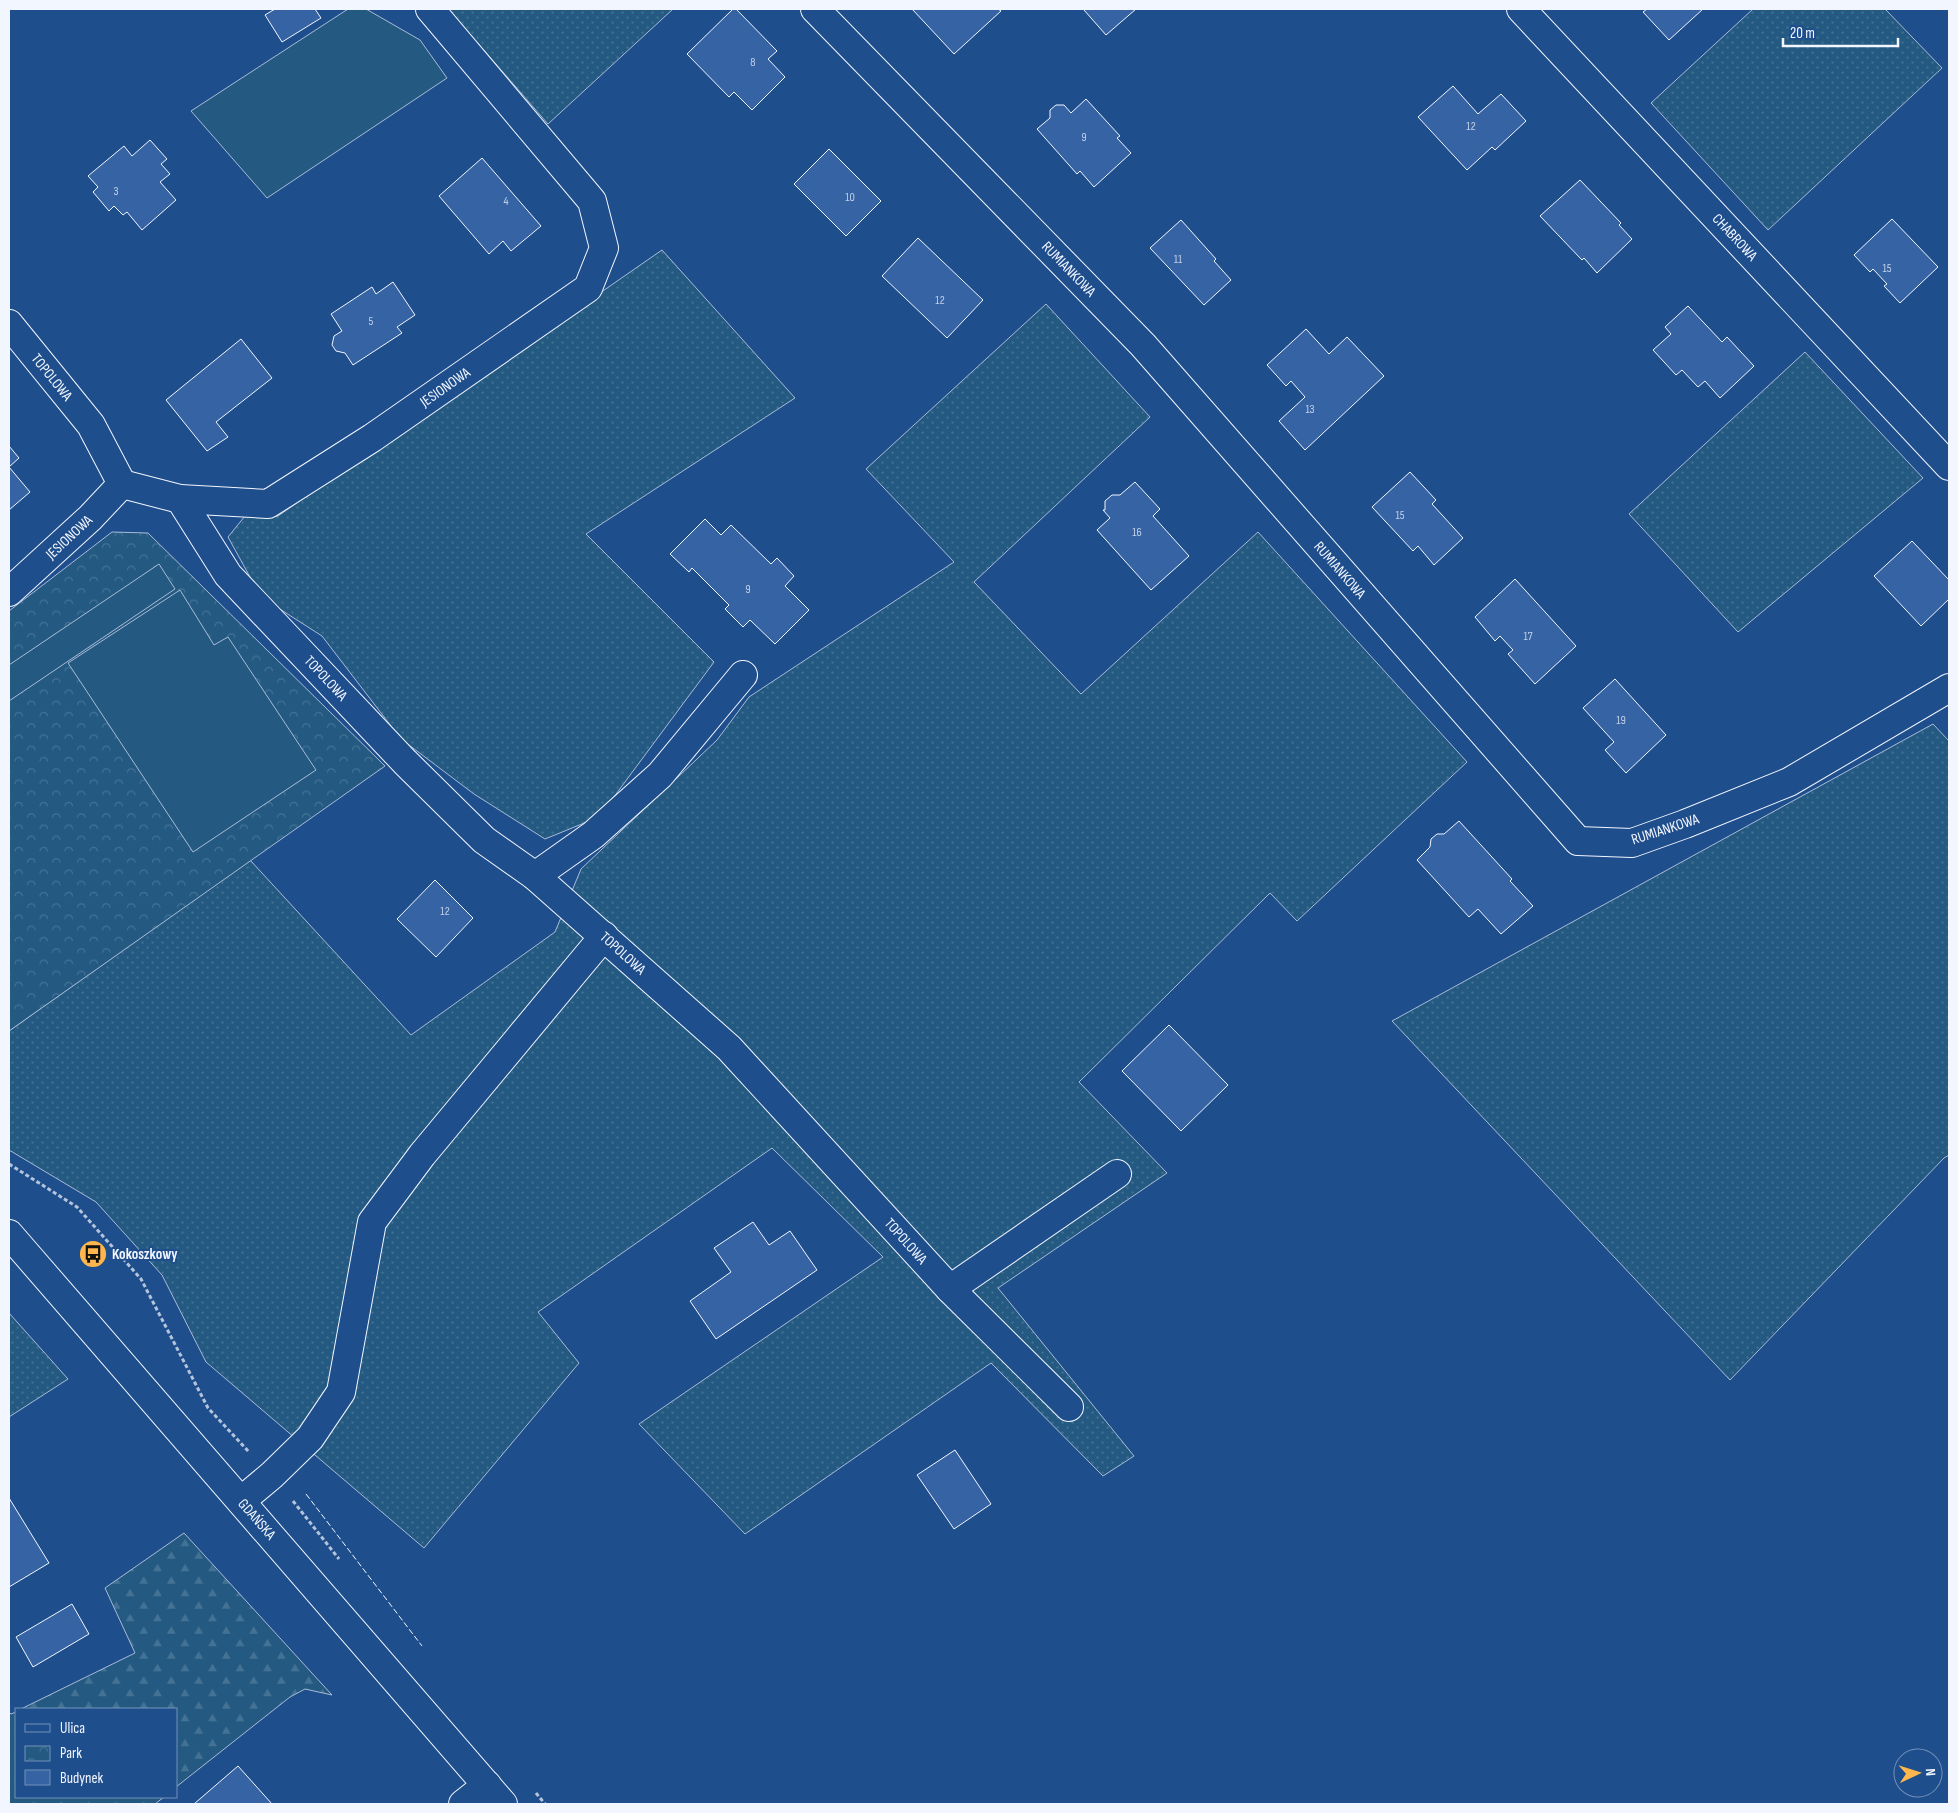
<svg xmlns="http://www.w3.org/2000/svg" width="1958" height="1813" font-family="'Sofia Sans Condensed',sans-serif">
	<defs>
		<pattern id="grass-dots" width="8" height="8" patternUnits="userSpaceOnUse" patternTransform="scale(1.25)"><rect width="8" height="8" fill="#245a82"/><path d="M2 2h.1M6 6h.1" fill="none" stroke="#447295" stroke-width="1.8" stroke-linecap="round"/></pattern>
		<pattern id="forest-firs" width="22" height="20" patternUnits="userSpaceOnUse" patternTransform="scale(1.25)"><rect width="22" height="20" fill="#245a82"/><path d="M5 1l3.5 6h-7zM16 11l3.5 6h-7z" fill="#447295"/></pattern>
		<pattern id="park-crowns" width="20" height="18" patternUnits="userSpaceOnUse" patternTransform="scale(1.25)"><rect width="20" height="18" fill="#245a82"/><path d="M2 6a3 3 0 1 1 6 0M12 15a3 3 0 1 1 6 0" fill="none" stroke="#447295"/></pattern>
	</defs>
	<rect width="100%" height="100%" fill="#1f4e8c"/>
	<g fill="url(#grass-dots)" stroke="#a8bbd7">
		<path d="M448,9H673L548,124Z"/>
		<path d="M1753,9H1885L1942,68L1768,230L1651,103Z"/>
		<path d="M662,250L795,398L586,534L714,662L599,817L545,839L474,794L401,739L322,636L261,597L228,537L245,516H278Z"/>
		<path d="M1046,304L1150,417L974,582L1081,694L1258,532L1467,762L1297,921L1270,893L1079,1082L1167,1173L998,1288L1134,1456L1103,1476L991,1363L745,1534L639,1424L883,1257L772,1148L538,1312L579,1363L424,1548L206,1362L162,1275L96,1202L9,1150V1031L250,860L411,1035L555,932L581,869L717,740L749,697L954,562L866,469Z"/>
		<path d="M1805,352L1923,478L1738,632L1629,514Z"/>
		<path d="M1933,724L1949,741V1155L1944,1158L1730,1380L1392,1021Z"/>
		<path d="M9,1313L68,1379L9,1417Z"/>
	</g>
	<g fill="url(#forest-firs)" stroke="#a8bbd7">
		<path d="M184,1533L332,1695L305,1689L290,1697L176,1787V1709H21L135,1653L105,1588Z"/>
		<path d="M9,1712L11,1714L16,1712V1797H164L155,1804H9Z"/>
	</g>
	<path fill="url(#park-crowns)" stroke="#a8bbd7" d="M112,532L148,533L385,766L9,1031V611Z"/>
	<g fill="#245a82" stroke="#a8bbd7">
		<path d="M348,9H366L420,40L447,78L267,198L191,111Z"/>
		<path d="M159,564L175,589L9,701V665Z"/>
		<path d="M180,590L214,645L228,637L316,770L193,852L68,663Z"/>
	</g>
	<g fill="#3563a3" stroke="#f2f6ff">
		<path d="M275,9H315L321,18L282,42L265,15Z"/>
		<path d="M733,9H736L777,51L768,59L785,77L752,110L734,92L729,97L687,54Z"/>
		<path d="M912,9H998L1001,11L954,54Z"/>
		<path d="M1085,9H1136L1106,35L1084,10Z"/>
		<path d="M1647,9H1703L1669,40L1643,12Z"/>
		<path d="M1453,86L1478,114L1501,94L1526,121L1495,150L1492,147L1467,170L1418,117Z"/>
		<path d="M1086,99L1120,136L1117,138L1131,153L1094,187L1080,171L1077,174L1037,129L1050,118V110L1056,105H1064L1071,113Z"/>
		<path d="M150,140L167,159L161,164L170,174L160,182L176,200L142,230L127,212L123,215L114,206L109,211L93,192L98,187L88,176L124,146L132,156Z"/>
		<path d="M829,149L881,201L846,236L794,184Z"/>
		<path d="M482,158L541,226L511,251L503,241L489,254L439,196Z"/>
		<path d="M1580,180L1621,223L1619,225L1632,239L1597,273L1584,258L1582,260L1540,216Z"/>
		<path d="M1892,219L1938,267L1900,303L1884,286L1887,284L1873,269L1870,272L1854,255Z"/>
		<path d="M1181,220L1216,259L1214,261L1231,280L1204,305L1150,248Z"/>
		<path d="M918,238L983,300L947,338L882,276Z"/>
		<path d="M393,282L415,315L397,327L402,333L353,365L345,353L336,351L332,345L334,336L342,331L331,314L372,287L376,294Z"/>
		<path d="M1688,306L1722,342L1727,337L1754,366L1720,398L1705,381L1698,387L1682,370L1676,375L1653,350L1671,334L1665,327Z"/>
		<path d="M1306,329L1329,354L1347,337L1384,376L1305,450L1279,421L1305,397L1291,381L1286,386L1267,365Z"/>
		<path d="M241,339L272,378L216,422L228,437L207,451L166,400Z"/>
		<path d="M9,446L19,458L9,467L30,492L9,510Z"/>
		<path d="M1410,472L1436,500L1432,504L1463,538L1434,565L1418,546L1413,551L1372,507Z"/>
		<path d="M1135,482L1160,509L1153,516L1189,556L1151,590L1097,530L1110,518L1103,510H1105V501L1112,495H1120Z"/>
		<path d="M705,519L721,535L731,525L771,564L777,558L794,576L785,586L809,610L775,644L750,620L743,627L725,609L729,605L692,568L689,572L670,554Z"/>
		<path d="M1912,541L1949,580V599L1921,626L1874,576Z"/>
		<path d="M1515,579L1576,646L1535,684L1508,654L1513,650L1500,636L1495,641L1475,617Z"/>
		<path d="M1615,679L1666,735L1626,773L1605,750L1614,742L1583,708Z"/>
		<path d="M1459,821L1512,879L1510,881L1533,906L1501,934L1478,909L1469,917L1417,860L1430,847L1431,839L1437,834H1444Z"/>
		<path d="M435,880L473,918L436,957L397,919Z"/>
		<path d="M1169,1025L1228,1085L1181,1131L1122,1071Z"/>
		<path d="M753,1222L769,1245L790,1231L817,1270L716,1339L690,1301L731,1272L714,1248Z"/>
		<path d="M955,1450L991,1504L954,1529L917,1475Z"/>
		<path d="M9,1498L49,1563L9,1587Z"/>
		<path d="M72,1604L89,1634L33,1667L16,1637Z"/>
		<path d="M238,1766L272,1804H194Z"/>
	</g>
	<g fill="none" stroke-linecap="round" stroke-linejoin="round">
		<defs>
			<g id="minor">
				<path d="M815,9L1143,345L1578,841L1632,843L1685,824L1789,782L1949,688"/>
				<path d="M1521,9L1949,466"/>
				<path d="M9,324L91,425L122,484"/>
				<path d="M122,484L180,499L268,504L372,438L588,288L604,248L592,201L430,9"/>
				<path d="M180,499L228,575L405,762L484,840L535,876L729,1048L950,1289L1069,1407"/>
				<path d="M9,592L90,518L122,484"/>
				<path d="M535,876L593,835L660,775L743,675"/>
				<path d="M950,1289L1117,1174"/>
				<path d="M241,1501L272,1475L310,1438L341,1392L372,1222L422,1155L604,936"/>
				<path d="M463,1804L487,1785"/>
			</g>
			<path id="major" d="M9,1234L503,1804"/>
		</defs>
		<use href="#minor" stroke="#f2f6ff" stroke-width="30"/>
		<use href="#major" stroke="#f2f6ff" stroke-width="30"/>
		<g stroke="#b3c4dc" stroke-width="3" stroke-dasharray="4 2.5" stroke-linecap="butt">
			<path d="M9,1164L77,1207L141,1279L208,1408L249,1452"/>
			<path d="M293,1501L339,1559"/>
			<path d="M536,1793L545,1804"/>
		</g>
		<use href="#minor" stroke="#1f4e8c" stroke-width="28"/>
		<use href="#major" stroke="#1f4e8c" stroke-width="28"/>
		<path stroke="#f2f6ff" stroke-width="1" stroke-dasharray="6 2.5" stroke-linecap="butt" d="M306,1494L422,1646"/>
	</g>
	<defs>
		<symbol id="bus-disc" viewBox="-11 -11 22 22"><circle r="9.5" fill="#ffb74d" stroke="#1f4e8c"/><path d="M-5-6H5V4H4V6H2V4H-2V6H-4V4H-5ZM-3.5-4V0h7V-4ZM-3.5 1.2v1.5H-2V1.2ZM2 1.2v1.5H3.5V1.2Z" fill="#111"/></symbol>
	</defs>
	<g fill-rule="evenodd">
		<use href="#bus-disc" x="77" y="1238" width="32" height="32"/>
	</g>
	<g text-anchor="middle" stroke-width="4" stroke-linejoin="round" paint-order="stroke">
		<g font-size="12" fill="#c3d1e8">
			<text x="753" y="66">8</text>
			<text x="1471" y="130">12</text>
			<text x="1084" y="141">9</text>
			<text x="116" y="195">3</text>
			<text x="850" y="201">10</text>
			<text x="506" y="205">4</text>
			<text x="1178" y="263">11</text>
			<text x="1887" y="272">15</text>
			<text x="940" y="304">12</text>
			<text x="371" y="325">5</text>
			<text x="1310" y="413">13</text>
			<text x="1400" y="519">15</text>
			<text x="1137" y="536">16</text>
			<text x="748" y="593">9</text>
			<text x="1528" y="640">17</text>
			<text x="1621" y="724">19</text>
			<text x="445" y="915">12</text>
		</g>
		<g font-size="15" fill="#f2f6ff" stroke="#1f4e8c">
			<text transform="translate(1735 237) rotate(47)" y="5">CHABROWA</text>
			<text transform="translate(1069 269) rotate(46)" y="5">RUMIANKOWA</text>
			<text transform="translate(52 377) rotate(51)" y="5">TOPOLOWA</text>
			<text transform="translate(445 387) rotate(-35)" y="5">JESIONOWA</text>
			<text transform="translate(69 537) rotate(-43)" y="5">JESIONOWA</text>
			<text transform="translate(1340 570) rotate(49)" y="5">RUMIANKOWA</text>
			<text transform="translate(326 678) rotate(47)" y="5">TOPOLOWA</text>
			<text transform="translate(1665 829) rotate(-18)" y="5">RUMIANKOWA</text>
			<text transform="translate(623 953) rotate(42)" y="5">TOPOLOWA</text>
			<text transform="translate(906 1241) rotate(48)" y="5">TOPOLOWA</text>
			<text transform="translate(257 1519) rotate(49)" y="5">GDAŃSKA</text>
		</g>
		<g font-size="15" font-weight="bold" fill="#f2f6ff" stroke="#1f4e8c" text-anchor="start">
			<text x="112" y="1259">Kokoszkowy</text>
		</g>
	</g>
	<rect width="1958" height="1813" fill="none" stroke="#f2f6ff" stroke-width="20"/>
	<rect x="15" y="1708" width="162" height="90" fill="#1f4e8c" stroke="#7391ba"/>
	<rect x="25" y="1724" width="25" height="8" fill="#1f4e8c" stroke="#7391ba"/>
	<text x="60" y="1733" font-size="15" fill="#f2f6ff">Ulica</text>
	<rect x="25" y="1746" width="25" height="15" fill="url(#park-crowns)" stroke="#7391ba"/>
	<text x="60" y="1758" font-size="15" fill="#f2f6ff">Park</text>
	<rect x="25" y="1770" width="25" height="15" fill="#3563a3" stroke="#7391ba"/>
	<text x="60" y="1783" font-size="15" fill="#f2f6ff">Budynek</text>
	<g transform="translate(1918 1773) rotate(86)"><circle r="24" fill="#1f4e8c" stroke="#7391ba"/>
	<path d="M0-4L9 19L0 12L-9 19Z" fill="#ffb74d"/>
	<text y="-8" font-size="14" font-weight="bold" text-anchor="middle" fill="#f2f6ff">N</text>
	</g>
	<path d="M1783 38v8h115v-8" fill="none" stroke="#f2f6ff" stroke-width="2.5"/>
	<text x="1790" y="38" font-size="15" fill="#f2f6ff" stroke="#1f4e8c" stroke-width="4" paint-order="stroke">20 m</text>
</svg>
